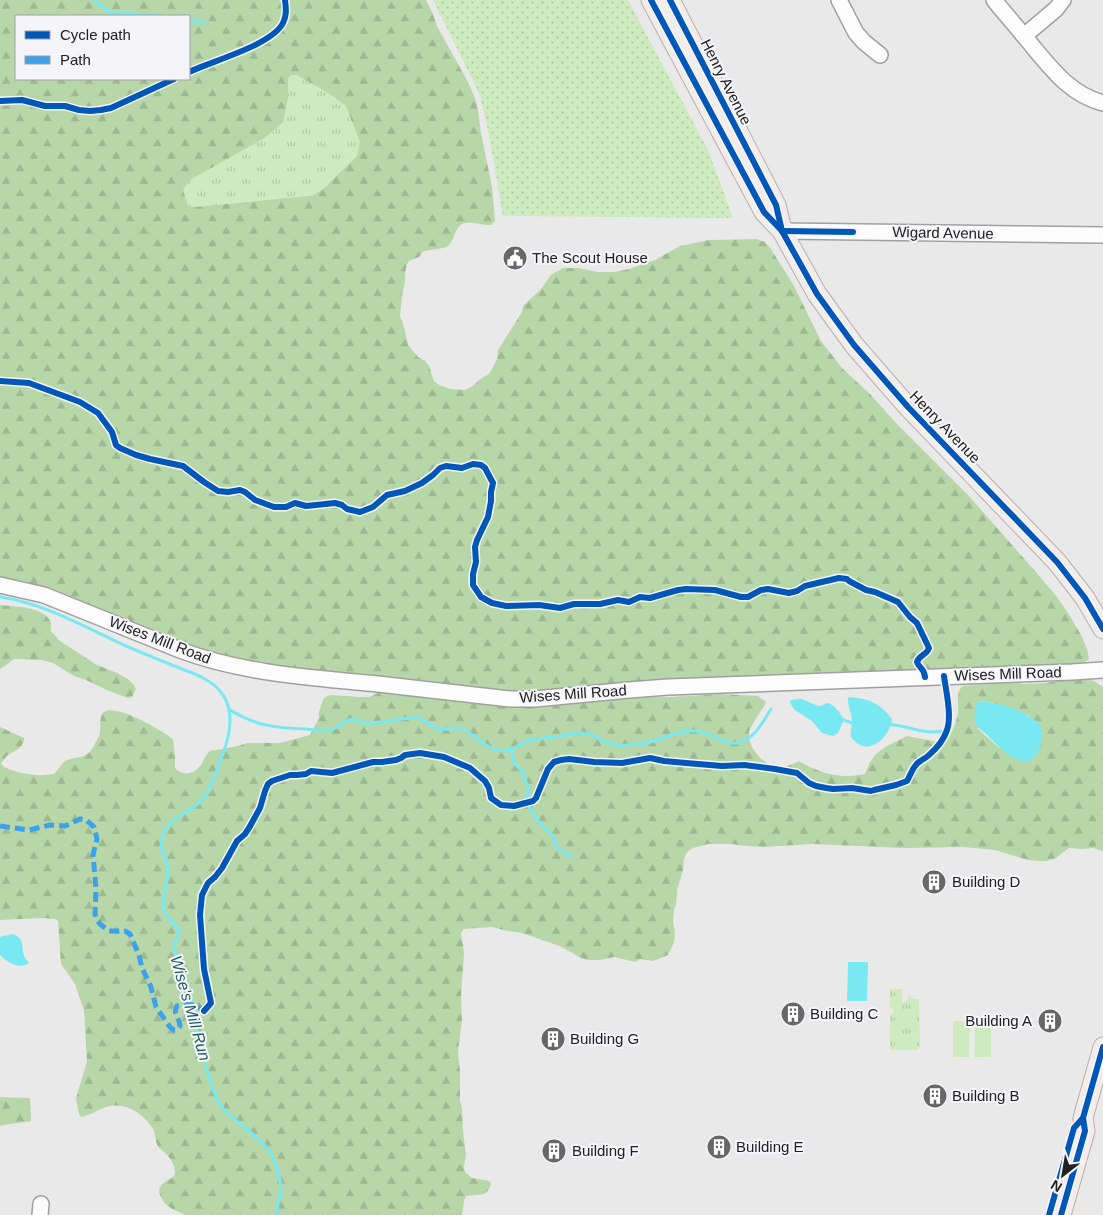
<svg xmlns="http://www.w3.org/2000/svg" width="1103" height="1215" font-family="Arial,sans-serif">
	<defs>
		<pattern id="grass-dots" width="8" height="8" patternUnits="userSpaceOnUse" patternTransform="scale(1.25)"><rect width="8" height="8" fill="#cdebbe"/><path d="M2 2h.1M6 6h.1" fill="none" stroke="#b0c9a3" stroke-width="1.8" stroke-linecap="round"/></pattern>
		<pattern id="forest-firs" width="22" height="20" patternUnits="userSpaceOnUse" patternTransform="scale(1.25)"><rect width="22" height="20" fill="#b8d7a9"/><path d="M5 1l3.5 6h-7zM16 11l3.5 6h-7z" fill="#9eb891"/></pattern>
		<pattern id="park-tufts" width="24" height="20" patternUnits="userSpaceOnUse" patternTransform="scale(1.25)"><rect width="24" height="20" fill="#cdebbe"/><path d="M3 7l-1-3M5 7V3M7 7l1-3M15 17l-1-3M17 17v-4M19 17l1-3" fill="none" stroke="#b0c9a3"/></pattern>
	</defs>
	<rect width="100%" height="100%" fill="#e9e9ea"/>
	<path fill="url(#grass-dots)" d="M433,0H628L708,150L733,218L503,216L489,135L480,95Z"/>
	<g fill="url(#forest-firs)" fill-rule="evenodd">
		<path d="M0,0H426L432,12L437,26L468,82L475,98L478,110L481,133L492,187L495,221L491,225H488C481,225 472,221 465,223C453,226 456,242 446,247C441,249 430,249 423,252L419,257L409,261L407,264L405,273V281L402,297L400,316L404,327L408,345L418,357L425,361L429,366L434,381L439,385L450,389L465,390L473,386L479,380L490,373L497,359L498,350L522,312L523,306L541,289L551,275L563,268H578L597,272H615L629,269L655,260L680,246L709,240L757,239L765,242L771,249L794,286L821,341L835,359L843,369L869,393L898,425L968,495L1035,571L1057,597L1070,616L1081,635L1087,649L1089,658L1088,660L1083,663L1063,665L993,667L535,692L498,691L352,676L266,664L199,652L87,606L62,594L24,581L0,578ZM16,16H189V79H16Z"/>
		<path d="M0,605C13,606 47,607 51,623C51,624 51,630 51,631L60,641L97,665L117,673L128,679L134,685L136,689L132,697L128,698L109,691L86,680L74,676L53,663L42,660L14,659L5,666L0,669Z"/>
		<path d="M1078,677L1094,681L1103,687V851L1093,848L1083,849L1069,848L1056,858L1047,861H1038L1028,860L995,850L963,847L904,848L812,844L763,847L745,846L732,844H708L693,848L687,852L684,859L683,870L677,890L676,905L674,909L673,922L675,932L674,942L668,955L656,960L652,961L640,959L635,962L614,957L600,960H588L581,958L562,947L522,933L508,931L492,927L464,929L461,933L464,953L461,997L462,1019L458,1052L460,1072V1100L462,1108L463,1132L466,1155L464,1167L465,1172L472,1178L489,1181L491,1183C488,1198 478,1194 466,1196L464,1201L462,1215H185C179,1212 173,1210 168,1206C163,1202 156,1192 161,1186C164,1181 170,1180 173,1177C175,1175 175,1173 175,1171C174,1163 169,1156 163,1151C162,1150 158,1147 158,1146C155,1142 156,1136 154,1131C145,1114 125,1101 106,1107C98,1110 90,1115 81,1117L79,1114L76,1099L78,1091L87,1062L84,1011L75,984L61,964L58,921L55,919L42,918L0,920V727L24,738C24,749 14,750 7,756C6,756 2,763 1,763L4,767C19,774 38,777 54,774C57,771 62,764 64,762C71,756 85,760 91,750C94,746 97,740 99,736C102,729 98,719 103,713C113,701 163,731 173,739L175,756V768C184,777 194,774 201,765C204,760 205,755 210,751L238,746L247,743H280L310,735L319,718V712L323,700L324,698L330,695L360,697H369L380,692L413,694L469,703L514,707L536,708L566,702L607,700L631,697H673L718,694L758,696L766,702L765,705C762,709 750,727 749,732C747,749 767,770 784,766C789,766 795,763 799,761C821,774 840,779 865,774L869,764L875,755L885,747L907,736L938,742H946C952,733 956,724 958,712C959,703 955,692 963,686L1011,682L1024,684L1047,683ZM978,701C996,701 1013,710 1030,716L1038,752L1033,758L1027,761H1021L997,746L978,729Z"/>
		<path d="M0,1097L30,1098L31,1121C20,1123 10,1123 0,1126Z"/>
	</g>
	<g fill="url(#park-tufts)">
		<path d="M291,75H297L330,94L346,106L360,142L357,156L320,192L310,196L195,207L188,205L183,190L190,180L266,137L283,122L288,98V79Z"/>
		<path d="M890,989H902V1003L907,1000L909,995L914,999H919L920,1046L918,1050H890V1016L894,1012V1010L890,1007Z"/>
	</g>
	<g fill="#cdebbe">
		<path d="M953,1021H970L969,1057H953Z"/>
		<path d="M975,1021L991,1022V1057H974Z"/>
	</g>
	<g fill="#78e8f2">
		<path d="M850,697C869,699 880,703 892,719C891,734 872,755 857,743C855,741 852,739 851,737C850,732 852,726 852,721C852,713 847,705 848,698Z"/>
		<path d="M801,699C806,700 816,706 820,706C823,706 825,703 827,703C833,703 842,715 844,720L838,733L833,736L822,733L812,721L795,710L792,706L790,702L791,700Z"/>
		<path d="M978,701C994,701 1032,712 1040,726C1046,738 1038,764 1022,761C1011,760 994,742 986,734C977,726 973,726 975,712C975,708 976,705 978,701Z"/>
		<path d="M12,934C25,938 21,945 24,955C24,957 28,962 29,963C19,970 7,962 0,955V937C4,935 8,936 12,934Z"/>
		<path d="M848,962H868L867,1001H847Z"/>
	</g>
	<g fill="none" stroke-linecap="round" stroke-linejoin="round">
		<g stroke="#78e8f2" stroke-width="3">
			<path d="M94,0L109,12L160,16"/>
			<path d="M189,20L205,23"/>
			<path d="M0,597C48,604 89,630 133,649C150,656 166,663 182,669C189,672 197,674 203,678C235,694 234,724 223,753C217,769 212,788 201,801C192,812 169,817 164,832C162,837 160,845 162,850C164,857 168,864 168,872C167,882 162,900 164,910C167,920 174,922 179,930L174,948L193,1005L199,1041L207,1057L206,1067L214,1092L220,1105L227,1113L256,1137L267,1148L273,1157L280,1180L281,1191L277,1208V1215"/>
			<path d="M230,710C256,726 276,728 306,729C313,730 322,731 329,730C336,730 342,722 349,720C355,718 360,722 367,723C383,724 399,717 416,718C428,719 429,727 439,729C448,731 457,725 465,730C476,736 484,747 497,750C509,753 517,745 529,741C539,737 551,738 562,736C567,735 572,733 577,733C594,731 601,744 616,745C623,746 643,744 650,742C665,738 681,729 697,731C710,733 725,745 737,743C754,740 763,722 771,709"/>
			<path d="M841,719L852,723H856"/>
			<path d="M887,724C906,725 924,735 943,731"/>
			<path d="M511,749L514,763L524,773V779L529,788L526,799L529,807L541,825L549,831L553,837L557,848L572,857"/>
		</g>
		<defs>
			<g id="minor">
				<path d="M839,0L856,33L864,42L880,55"/>
				<path d="M994,0C1007,16 1021,32 1034,48C1054,72 1072,95 1103,103"/>
				<path d="M1024,36L1056,9L1063,0"/>
				<path d="M782,231L1103,235"/>
				<path d="M0,585L44,595L180,650C240,673 313,678 378,684C422,689 466,694 510,699H535L629,690L668,687L1072,672L1103,670"/>
				<path d="M40,1215L41,1204"/>
			</g>
			<g id="major">
				<path d="M651,0L764,212L782,231L817,294L854,345L908,407L1057,562L1085,598L1103,629"/>
				<path d="M670,0L776,205L782,230"/>
				<path d="M1061,1215L1085,1131L1083,1118L1103,1047"/>
			</g>
		</defs>
		<use href="#minor" stroke="#a0a0a1" stroke-width="18"/>
		<use href="#major" stroke="#b9b0ac" stroke-width="21"/>
		<use href="#minor" stroke="#fcfcfc" stroke-width="15"/>
		<use href="#major" stroke="#f2edea" stroke-width="19"/>
		<path stroke="#3ea2ea" stroke-width="5" stroke-dasharray="10 5" stroke-linecap="butt" d="M0,826L29,830L50,825L65,826L80,819L86,820L94,827L97,839L93,855L96,889L95,914L97,920L100,924L109,931H125L130,934L139,955L142,968L151,987L156,1007L170,1027L174,1030H177L180,1026C180,1018 172,1014 177,1006C187,1003 197,1004 204,1011L207,1008"/>
		<defs>
			<g id="cycleway">
				<path d="M651,0L764,212L782,231L817,294L854,345L908,407L1057,562L1085,598L1103,629"/>
				<path d="M670,0L776,205L782,231"/>
				<path d="M189,72C212,61 272,45 283,23C287,15 286,8 285,0"/>
				<path d="M0,101L22,100L45,106H65L79,110L90,111L101,110L111,108L174,79"/>
				<path d="M782,231L853,232"/>
				<path d="M0,381L29,383L80,402L98,413L112,432L116,445L120,448L136,455L150,459L183,466L204,482L218,491L228,492L240,490L245,492L255,500L274,507H286L295,503L306,506L335,503L342,505L347,509L360,512L373,507L387,495L405,491L422,483L433,475L440,468L446,466L462,468L473,464L481,465L485,468L493,483L491,492V501L488,517L477,540L475,547L476,562L473,574V585L481,597L492,603L506,606L539,605L560,608L574,604H600L618,600L629,602L640,597L650,598L678,590L686,589L715,590L741,597H748L761,590L768,589L789,593L797,591L805,586L839,578L847,579L849,581L866,590L875,592L898,602L910,617L917,623L929,648C927,655 919,655 917,662C919,669 924,667 925,677"/>
				<path d="M204,1011L211,1003L204,969L200,915L202,895L208,883L215,877L222,868L237,841L245,834L249,828L260,808L265,791L268,784L272,781L290,775H297L306,774L311,771L332,773L373,762H382L396,760L401,758L405,755L420,753L444,757L470,768L485,781L489,788L491,798L501,805L514,806L533,801L536,798L548,769L554,762L561,760L569,759L594,762L622,763L650,758L664,761L686,763L722,766L744,765L775,769L797,773L809,783L816,786L826,788L833,789L852,788L871,791L874,790L896,785L907,781C911,774 913,766 919,762C923,759 926,758 929,755C936,749 944,739 947,730C952,716 946,691 944,676"/>
				<path d="M1049,1215L1074,1128L1083,1118"/>
				<path d="M1061,1215L1085,1131L1083,1118L1103,1047"/>
			</g>
		</defs>
		<use href="#cycleway" stroke="#f5f5f9" stroke-width="9"/>
		<use href="#cycleway" stroke="#0057b8" stroke-width="6"/>
	</g>
	<defs>
		<symbol id="civic-disc" viewBox="-11 -11 22 22"><circle r="9.5" fill="#676768" stroke="#f5f5f9"/><path d="M-.6-6.5H3V-4.5H.6V-3L4-1V1h2V6H-6V1h2V-1L-.6-3ZM-1.2 2.5V6h2.4V2.5Z" fill="#fff"/></symbol>
		<symbol id="building-disc" viewBox="-11 -11 22 22"><circle r="9.5" fill="#676768" stroke="#f5f5f9"/><path d="M-4-6H4V6H1V3H-1V6H-4ZM-2.5-4.3h1.7v1.8h-1.7ZM.8-4.3h1.7v1.8H.8ZM-2.5-1h1.7V.8h-1.7ZM.8-1h1.7V.8H.8Z" fill="#fff"/></symbol>
	</defs>
	<g fill-rule="evenodd">
		<use href="#civic-disc" x="501" y="244" width="28" height="28"/>
		<use href="#building-disc" x="920" y="868" width="28" height="28"/>
		<use href="#building-disc" x="779" y="1000" width="28" height="28"/>
		<use href="#building-disc" x="1036" y="1007" width="28" height="28"/>
		<use href="#building-disc" x="539" y="1025" width="28" height="28"/>
		<use href="#building-disc" x="921" y="1082" width="28" height="28"/>
		<use href="#building-disc" x="705" y="1133" width="28" height="28"/>
		<use href="#building-disc" x="540" y="1137" width="28" height="28"/>
	</g>
	<g text-anchor="middle" stroke-width="4" stroke-linejoin="round" paint-order="stroke">
		<g font-size="15" fill="#212122" stroke="#f5f5f9">
			<text transform="translate(726 82) rotate(63)" y="5">Henry Avenue</text>
			<text transform="translate(943 233) rotate(1)" y="5">Wigard Avenue</text>
			<text transform="translate(945 427) rotate(46)" y="5">Henry Avenue</text>
			<text transform="translate(160 640) rotate(21)" y="5">Wises Mill Road</text>
			<text transform="translate(1008 674) rotate(-2)" y="5">Wises Mill Road</text>
			<text transform="translate(573 694) rotate(-4)" y="5">Wises Mill Road</text>
		</g>
		<g font-size="15" fill="#212122" stroke="#f5f5f9" text-anchor="start">
			<text x="532" y="263">The Scout House</text>
			<text x="952" y="887">Building D</text>
			<text x="810" y="1019">Building C</text>
			<text x="1032" y="1026" text-anchor="end">Building A</text>
			<text x="570" y="1044">Building G</text>
			<text x="952" y="1101">Building B</text>
			<text x="736" y="1152">Building E</text>
			<text x="572" y="1156">Building F</text>
		</g>
		<g font-size="16" font-style="italic" fill="#1c5c62" stroke="#f5f5f9">
			<text transform="translate(191 1008) rotate(74)" y="6">Wise's Mill Run</text>
		</g>
	</g>
	<rect x="15" y="15" width="175" height="65" fill="#f5f5f9" stroke="#a0a0a3"/>
	<rect x="25" y="31" width="25" height="8" fill="#0057b8" stroke="#a0a0a3"/>
	<text x="60" y="40" font-size="15" fill="#212122">Cycle path</text>
	<rect x="25" y="56" width="25" height="8" fill="#3ea2ea" stroke="#a0a0a3"/>
	<text x="60" y="65" font-size="15" fill="#212122">Path</text>
	<g transform="translate(1063 1175) rotate(211)" stroke="#f5f5f9" stroke-width="4" paint-order="stroke">
	<path d="M0-4L9 19L0 12L-9 19Z" fill="#212122"/>
	<text y="-8" font-size="14" font-weight="bold" text-anchor="middle" fill="#212122">N</text>
	</g>
</svg>
